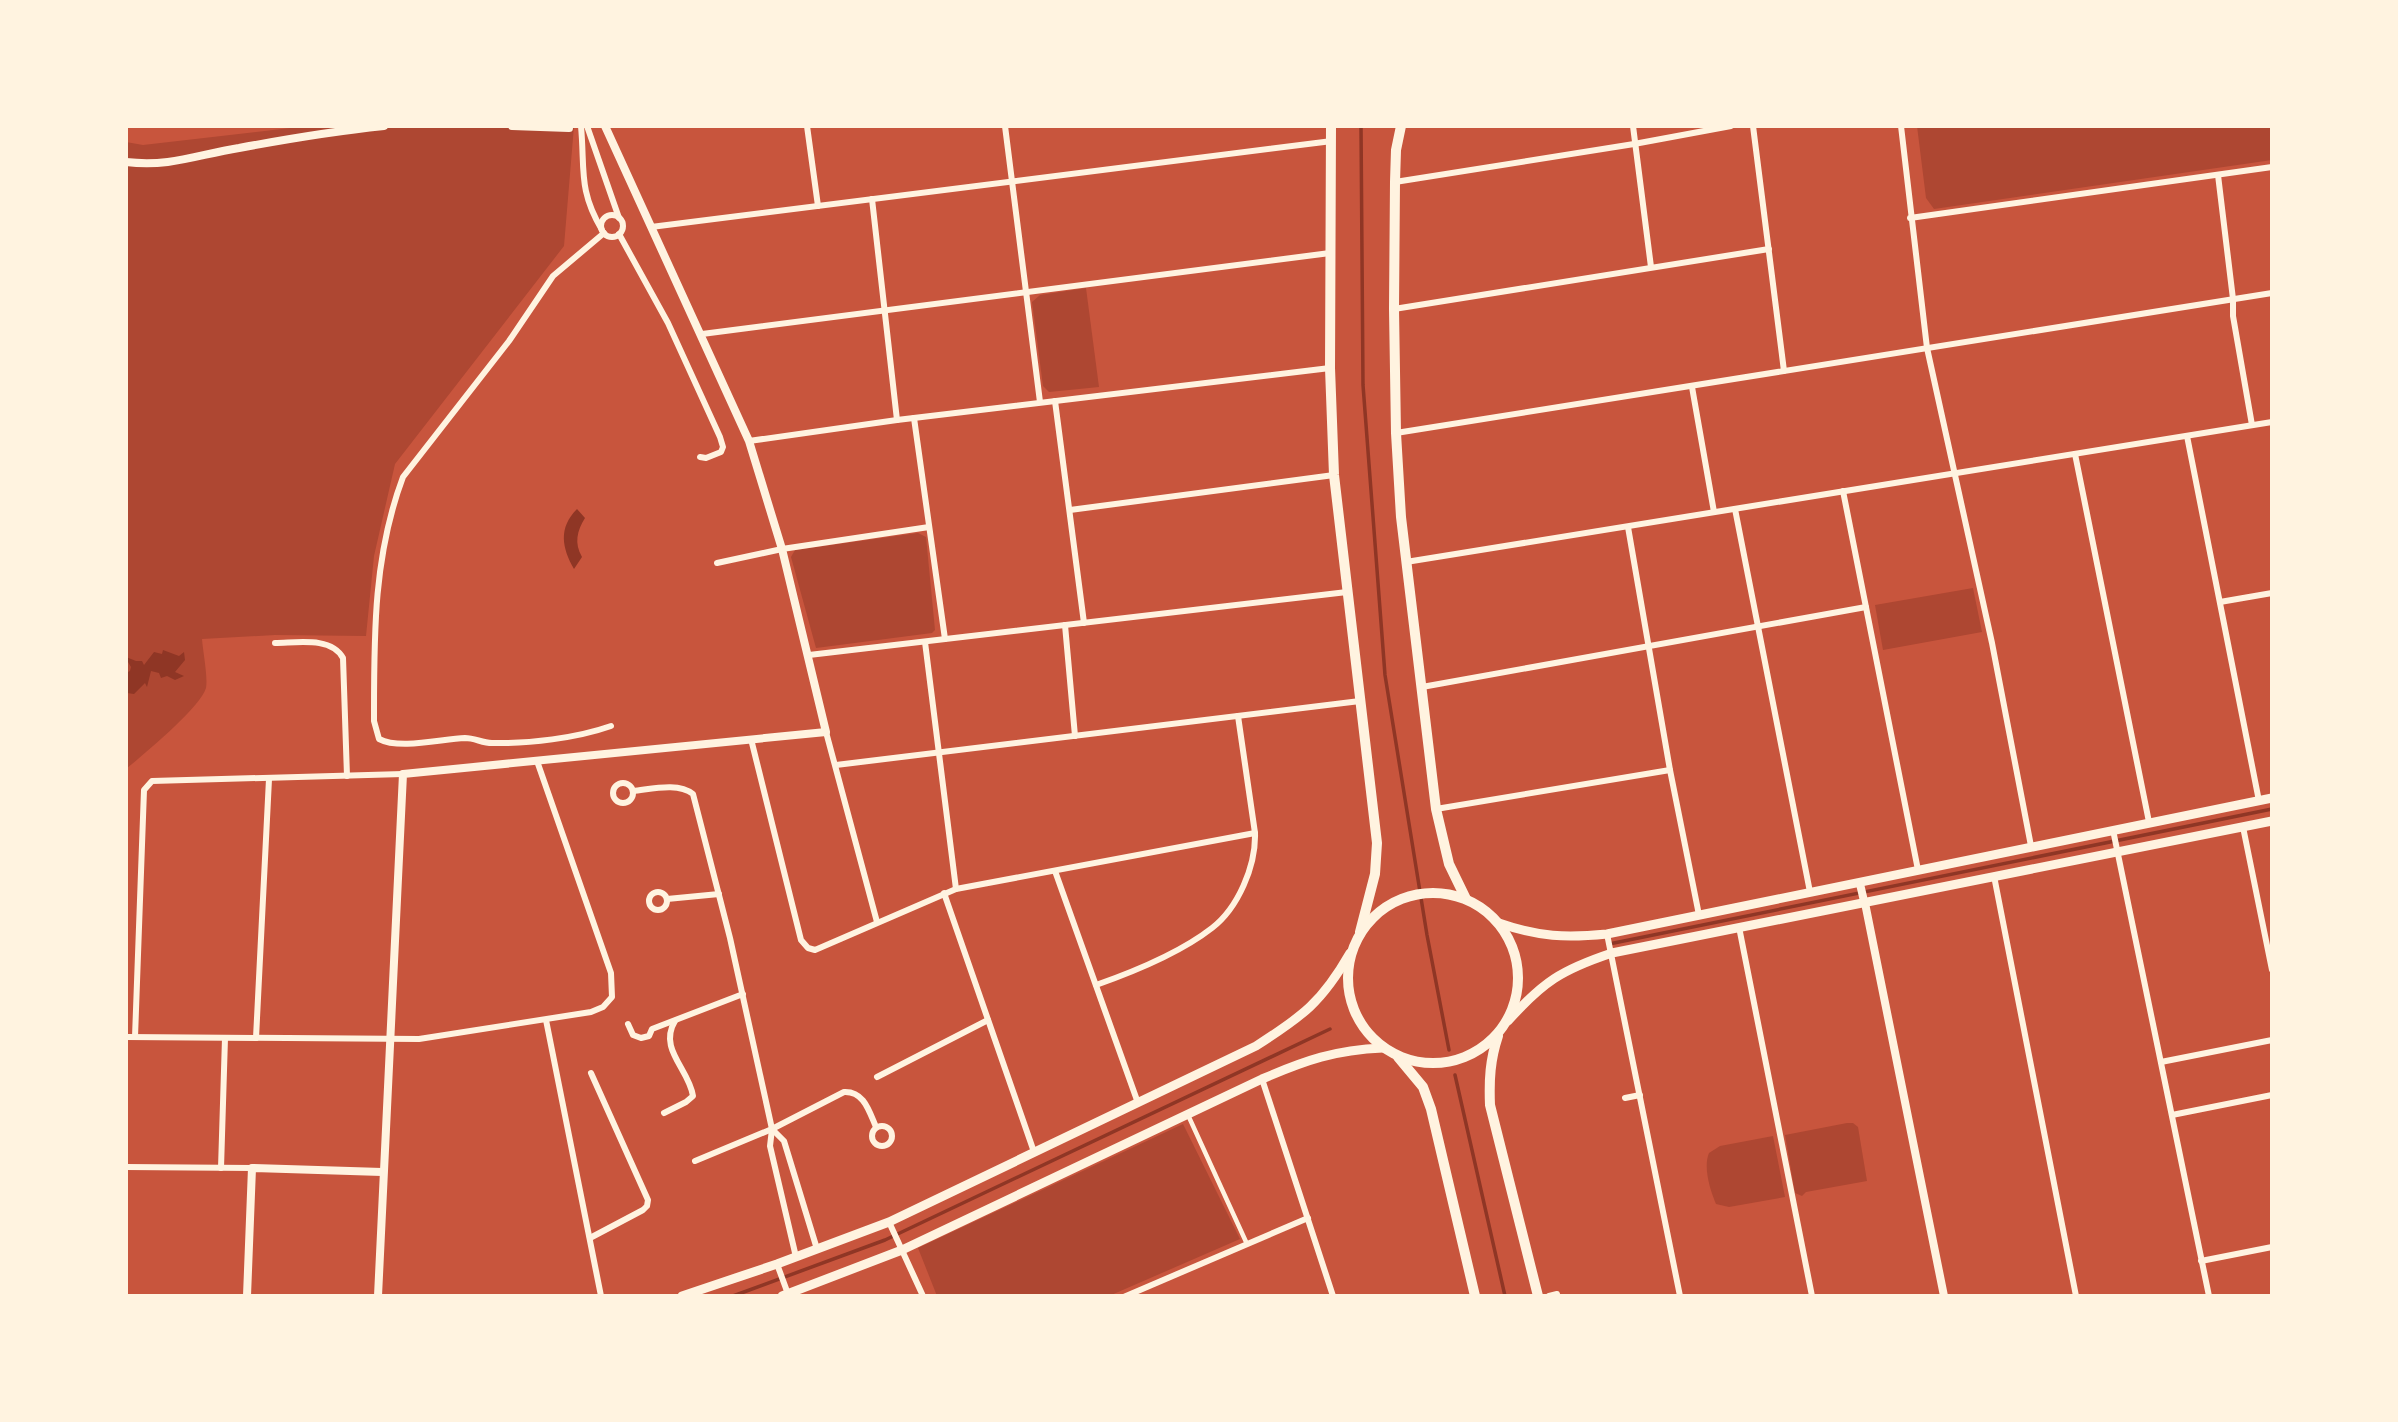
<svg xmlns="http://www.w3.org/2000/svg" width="2398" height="1422" font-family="Cabin,sans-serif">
	<rect width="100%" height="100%" fill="#c8553d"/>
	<g fill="#ae4732">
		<path d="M307,126H574L564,246L395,464L374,556L366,636L275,635L202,639C203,652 208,677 206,688C200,708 143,755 126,769V142L143,145Z"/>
		<path d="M1917,126H2272V160L1934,209L1926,198Z"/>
		<path d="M1086,288L1099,387L1049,392L1043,386L1032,302L1040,295Z"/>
		<path d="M918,533L926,537L935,630L932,633L816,648L791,557L795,550Z"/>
		<path d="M1973,588L1982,632L1883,650L1875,605Z"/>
		<path d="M1847,1123H1853L1858,1127L1867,1181L1806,1192L1802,1196L1795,1193L1785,1135Z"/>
		<path d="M1183,1124L1240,1239L1109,1296H937L918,1248Z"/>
		<path d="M1773,1136L1785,1197L1729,1207L1716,1204C1710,1190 1703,1167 1709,1153L1720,1146Z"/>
	</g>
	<g fill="#8f3625">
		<path d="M577,509L585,518C577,531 574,543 582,557L574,569C562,548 558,528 577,509Z"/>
		<path d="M163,650L179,656L184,652L185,660L175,672L184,676L175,680L167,676L161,678L159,673L151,671L147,687L145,683L134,694L127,693L126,673L130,671L131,667L128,662L126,663V657L136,661H142L144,665L154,652L162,654Z"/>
	</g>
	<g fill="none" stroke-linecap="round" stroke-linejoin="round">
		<g stroke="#8f3625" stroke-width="3.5">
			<path d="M1361,126L1363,385L1385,675L1427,935L1449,1050"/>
			<path d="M1609,944L2272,809"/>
			<path d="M1455,1075L1505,1296"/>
			<path d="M733,1296L885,1240L1330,1029"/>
		</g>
		<path stroke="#fff3e0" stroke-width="4.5" d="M1188,1115L1247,1244"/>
		<g stroke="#fff3e0" stroke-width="6">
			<path d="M581,126C585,169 578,190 602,230"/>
			<path d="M587,126L619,218"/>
			<path d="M807,126L818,206"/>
			<path d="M1005,126L1040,402"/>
			<path d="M1633,126L1651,267"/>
			<path d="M1753,126L1784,371"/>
			<path d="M1901,126L1927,348L1992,643L2031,846"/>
			<path d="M2218,175L2233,299V316L2252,425"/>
			<path d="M1395,182L1634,144L1731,126"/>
			<path d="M872,199L897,420"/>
			<circle cx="612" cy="226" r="11"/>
			<path d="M1910,218L2272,167"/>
			<path d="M651,227L1332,141"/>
			<path d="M604,233L553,276L509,341L403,477C373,557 374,637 374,721L379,739C400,750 441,739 465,738C475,738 482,743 492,743C528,744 577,738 611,726"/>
			<path d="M619,234L668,323L720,437L723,447L721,452L706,458L700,457"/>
			<path d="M1394,309L1769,249"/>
			<path d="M702,334L1330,253"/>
			<path d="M1692,387L1714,512"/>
			<path d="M1055,401L1084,623"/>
			<path d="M914,418L945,639"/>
			<path d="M1396,433L2272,293"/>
			<path d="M2187,436L2259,801"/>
			<path d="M749,441L897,420L1330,368"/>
			<path d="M2075,454L2149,822"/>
			<path d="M1843,491L1918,870"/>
			<path d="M1735,509L1810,892"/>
			<path d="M1070,510L1334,475"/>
			<path d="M1628,527L1670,770L1699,915"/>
			<path d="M1406,562L2272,422"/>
			<path d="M717,563L782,549L929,527"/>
			<path d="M2220,602L2272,593"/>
			<path d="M1065,625L1075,736"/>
			<path d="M925,642L956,889"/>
			<path d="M275,643C296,643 331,636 343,658L347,776"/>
			<path d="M809,655L1347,592"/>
			<path d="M1422,687L1866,607"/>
			<path d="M826,732L877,922"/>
			<path d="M751,739L801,940L808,948L815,950L956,889L1255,833"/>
			<path d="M836,765L1360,701"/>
			<circle cx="623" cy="793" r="10"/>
			<path d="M633,791C652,789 678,782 693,794L730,938L772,1129L770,1146L796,1257"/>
			<path d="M1436,809L1670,770"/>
			<path d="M2243,827L2272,970"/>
			<path d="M2113,830L2209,1296"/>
			<path d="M1055,871L1138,1103"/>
			<path d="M1994,876L2076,1296"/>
			<circle cx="658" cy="901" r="9"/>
			<path d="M944,893L1034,1152"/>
			<path d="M667,899L719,894"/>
			<path d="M1739,927L1812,1296"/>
			<path d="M1607,934L1680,1296"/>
			<path d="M1096,985C1133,972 1180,953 1212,928C1238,908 1256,866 1255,833L1238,716"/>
			<path d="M546,1020L601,1296"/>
			<path d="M628,1024L633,1035L641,1038L649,1036L652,1029L743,994"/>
			<path d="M126,1037L419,1039L591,1012L603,1007L612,997L611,973L537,761"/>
			<path d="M135,1037L144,790L152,781L403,774"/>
			<path d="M256,1038L269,779"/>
			<path d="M2161,1062L2272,1040"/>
			<path d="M877,1077L988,1020"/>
			<path d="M1262,1079L1333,1296"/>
			<path d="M1625,1098L1640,1095"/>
			<path d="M664,1113L686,1102L693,1096C689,1069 658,1049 675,1021"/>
			<path d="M2172,1115L2272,1095"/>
			<circle cx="882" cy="1136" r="10"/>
			<path d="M772,1129L784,1141L817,1249"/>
			<path d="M695,1161L772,1129L844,1092C864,1091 869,1111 876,1127"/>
			<path d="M126,1167L252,1168"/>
			<path d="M221,1168L225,1038"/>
			<path d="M889,1222L923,1296"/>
			<path d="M590,1238L643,1210L647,1206L648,1200L591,1073"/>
			<path d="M2201,1261L2272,1247"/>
			<path d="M777,1264L788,1294"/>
			<path d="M1126,1296L1308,1218"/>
			<path d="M1549,1296L1557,1294"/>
		</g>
		<g stroke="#fff3e0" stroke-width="8">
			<path d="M512,126L569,128"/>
			<path d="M126,162C171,167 196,155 239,148C287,139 336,131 384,126"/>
			<path d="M1860,884L1864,901"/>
			<path d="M1865,903L1944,1296"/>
			<path d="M247,1296L252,1168L382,1172"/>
			<path d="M378,1296L403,774L826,732L782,549L749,441L605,126"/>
		</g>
		<g stroke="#fff3e0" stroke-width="9">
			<path d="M1499,923C1539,937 1566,938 1607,934L2272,798"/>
			<path d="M1508,1021C1543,982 1561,970 1612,953L2272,821"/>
			<path d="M682,1296L777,1264L889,1222L1256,1046C1303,1016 1322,1002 1350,953"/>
			<path d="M782,1296L902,1250L1262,1079C1306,1060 1335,1050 1383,1048"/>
		</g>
		<g stroke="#fff3e0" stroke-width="10">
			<path d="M1331,126L1330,368L1334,475L1377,843L1375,874L1360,932"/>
			<path d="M1401,126L1396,150L1395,182L1394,309L1396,433L1401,517L1436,809L1449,864L1466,899"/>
			<circle cx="1433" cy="978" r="85"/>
			<path d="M1498,1036C1490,1060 1489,1080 1490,1105L1538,1296"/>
			<path d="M1398,1057L1423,1087L1431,1109L1475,1296"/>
		</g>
	</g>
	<rect width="2398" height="1422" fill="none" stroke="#fff3e0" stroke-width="256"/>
</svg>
